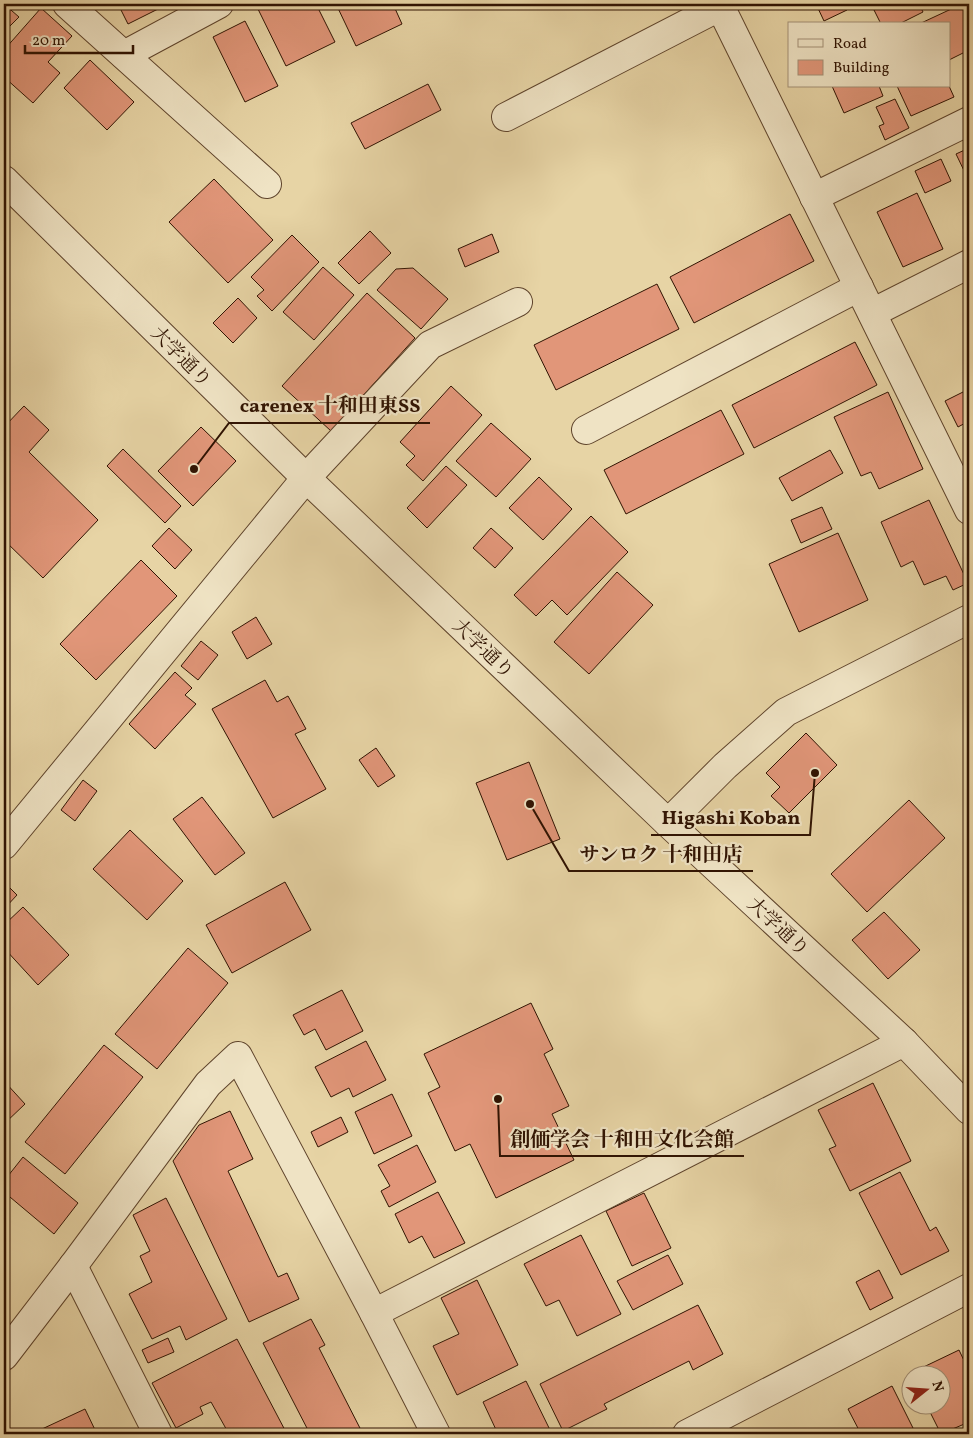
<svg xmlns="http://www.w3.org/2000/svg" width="973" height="1438" font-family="Vollkorn,'Noto Serif JP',serif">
	<rect width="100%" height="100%" fill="#e7d4a5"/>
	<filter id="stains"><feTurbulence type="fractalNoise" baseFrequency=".004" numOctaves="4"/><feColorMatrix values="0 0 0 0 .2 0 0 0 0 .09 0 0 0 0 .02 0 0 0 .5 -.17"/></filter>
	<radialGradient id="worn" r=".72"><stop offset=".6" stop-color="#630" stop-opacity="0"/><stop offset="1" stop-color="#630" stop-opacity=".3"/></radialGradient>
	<g fill="#e19679" stroke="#301302">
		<path d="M4,4L19,17L4,32Z"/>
		<path d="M118,4H168L128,24Z"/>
		<path d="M263,4H316L335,42L286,66L257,7Z"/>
		<path d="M336,4H393L402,24L356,46Z"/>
		<path d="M816,4H844L847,10L824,21Z"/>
		<path d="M871,4H919L923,12L899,24H881Z"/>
		<path d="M962,4H969V50L949,60V24H919Z"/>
		<path d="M41,8L72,36L48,62L60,73L33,103L4,77V50Z"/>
		<path d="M245,21L278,86L245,102L213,37Z"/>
		<path d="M90,60L134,102L107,130L64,88Z"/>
		<path d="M428,84L441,110L365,149L351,123Z"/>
		<path d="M832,86H879L883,96L844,113Z"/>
		<path d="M897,86H949L954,97L911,116Z"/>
		<path d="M895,99L909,128L885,140L879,126L884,124L876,107Z"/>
		<path d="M969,148V181L956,154Z"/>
		<path d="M941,159L951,181L925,193L915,171Z"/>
		<path d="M214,179L273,240L228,283L169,222Z"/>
		<path d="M917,193L943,249L903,267L877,212Z"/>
		<path d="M790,214L814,261L694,323L670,277Z"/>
		<path d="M370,231L391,253L359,284L338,263Z"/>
		<path d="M492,234L499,252L465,267L458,249Z"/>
		<path d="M292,235L319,262L272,311L257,296L264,290L251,277Z"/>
		<path d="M323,267L354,295L314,340L283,312Z"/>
		<path d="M413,268L448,299L421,329L377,290L396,269Z"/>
		<path d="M657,284L679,329L556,390L534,345Z"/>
		<path d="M367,293L415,338L331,431L282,386Z"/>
		<path d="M238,298L257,318L233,343L213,323Z"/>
		<path d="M855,342L877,385L754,448L732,405Z"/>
		<path d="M451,386L482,415L423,481L406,465L415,456L400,442Z"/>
		<path d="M969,389V421L958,427L945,401Z"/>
		<path d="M888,392L923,469L879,489L871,472L861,476L834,417Z"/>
		<path d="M24,406L49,430L29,452L98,520L43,578L4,540V427Z"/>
		<path d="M721,410L744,454L626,514L604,470Z"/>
		<path d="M491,423L531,459L496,497L456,461Z"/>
		<path d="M201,427L236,461L193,506L158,471Z"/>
		<path d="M123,449L181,506L165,523L107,466Z"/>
		<path d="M830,450L843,473L792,501L779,478Z"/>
		<path d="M446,466L467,485L427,528L407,508Z"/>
		<path d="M539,477L572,509L543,540L509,508Z"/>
		<path d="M929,500L968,583L953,590L946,576L924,585L913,561L901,567L881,522Z"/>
		<path d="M822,507L832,529L801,543L791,520Z"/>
		<path d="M591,516L628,552L567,615L552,600L536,616L514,595Z"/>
		<path d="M169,528L192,550L175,569L152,546Z"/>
		<path d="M491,528L513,548L495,568L473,548Z"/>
		<path d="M838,533L868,600L799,632L769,564Z"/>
		<path d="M141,560L177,596L96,680L60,644Z"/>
		<path d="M617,572L653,605L589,674L554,642Z"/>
		<path d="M256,617L272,644L247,659L232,632Z"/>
		<path d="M201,641L218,655L198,680L181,666Z"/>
		<path d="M175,672L192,688L185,695L196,704L155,749L129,724Z"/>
		<path d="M265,680L277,702L288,696L306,729L295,734L326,789L273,818L212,709Z"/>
		<path d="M806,733L837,765L789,813L771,796L780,787L766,773Z"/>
		<path d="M376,748L395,776L378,787L359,760Z"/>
		<path d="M529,762L560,839L507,860L476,783Z"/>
		<path d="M83,780L97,791L75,821L61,810Z"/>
		<path d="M202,797L245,853L215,875L173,819Z"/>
		<path d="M909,800L945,838L867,912L831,874Z"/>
		<path d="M130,830L183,881L147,920L93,869Z"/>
		<path d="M4,882L17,895L4,909Z"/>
		<path d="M285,882L311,930L232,973L206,925Z"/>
		<path d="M23,907L69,955L38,985L4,948V925Z"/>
		<path d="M884,912L920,950L888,979L852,940Z"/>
		<path d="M188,948L228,983L157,1069L115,1034Z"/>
		<path d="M342,990L363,1031L326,1050L315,1029L304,1035L293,1015Z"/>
		<path d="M531,1003L553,1049L544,1054L569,1106L552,1114L574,1160L496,1198L470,1144L455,1151L428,1093L440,1087L424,1054Z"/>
		<path d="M366,1041L386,1080L353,1097L349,1088L331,1097L315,1067Z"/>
		<path d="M104,1045L143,1077L65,1174L25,1142Z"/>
		<path d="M4,1081L25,1104L4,1124Z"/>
		<path d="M873,1083L911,1161L850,1191L829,1149L836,1146L818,1110Z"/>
		<path d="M392,1094L412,1136L374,1154L355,1112Z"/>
		<path d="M230,1111L253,1159L228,1171L278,1277L287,1273L299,1299L249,1322L173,1161L199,1125Z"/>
		<path d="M341,1117L348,1132L318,1147L311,1132Z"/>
		<path d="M417,1145L436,1182L389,1207L381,1191L390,1186L378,1165Z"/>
		<path d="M23,1157L78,1203L54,1234L4,1192V1181Z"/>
		<path d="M900,1172L930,1231L936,1227L949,1251L901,1275L859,1193Z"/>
		<path d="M438,1192L465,1243L434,1258L422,1236L409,1243L395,1214Z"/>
		<path d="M644,1193L671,1248L632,1266L606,1211Z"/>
		<path d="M166,1198L227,1319L186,1340L180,1326L152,1339L129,1294L152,1282L140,1256L150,1251L133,1215Z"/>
		<path d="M581,1235L621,1314L577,1336L559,1300L546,1306L524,1264Z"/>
		<path d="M668,1255L683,1284L633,1310L617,1281Z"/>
		<path d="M879,1270L893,1298L870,1310L856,1282Z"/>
		<path d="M477,1280L518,1365L457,1395L433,1346L459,1334L441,1298Z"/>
		<path d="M698,1305L723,1354L693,1370L689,1361L604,1404L607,1409L563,1431L540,1384Z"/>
		<path d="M311,1319L325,1345L319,1348L363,1434H310L263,1343Z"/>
		<path d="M168,1338L174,1352L148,1363L142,1350Z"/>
		<path d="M237,1339L287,1434H229L211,1402L200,1407L203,1414L176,1428L152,1383Z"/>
		<path d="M959,1350L969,1371V1422L941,1434L927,1406H940V1376H913L911,1373Z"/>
		<path d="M526,1381L552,1434H498L483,1402Z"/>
		<path d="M892,1386L916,1434H861L848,1409Z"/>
		<path d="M85,1409L97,1434H44L42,1429Z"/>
	</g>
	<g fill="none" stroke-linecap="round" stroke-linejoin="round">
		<defs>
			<g id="minor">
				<path d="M67,4L267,184"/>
				<path d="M719,4L969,510"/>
				<path d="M124,55L219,4"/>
				<path d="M506,117L725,4"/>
				<path d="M4,180L306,478L668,823L904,1042L969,1110"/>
				<path d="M814,197L969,121"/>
				<path d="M872,313L969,264"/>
				<path d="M586,430L859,287"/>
				<path d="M668,823L725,766L786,712L969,619"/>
				<path d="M4,845L306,478L430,345L518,302"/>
				<path d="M73,1266L158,1434"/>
				<path d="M374,1313L904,1042"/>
				<path d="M4,1356L73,1266L208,1084L238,1056L374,1313L436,1434"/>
				<path d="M687,1434L969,1288"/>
			</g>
		</defs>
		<use href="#minor" stroke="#5e432b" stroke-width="30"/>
		<use href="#minor" stroke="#efe3c4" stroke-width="28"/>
	</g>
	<g text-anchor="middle" stroke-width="4.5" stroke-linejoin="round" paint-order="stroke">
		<g font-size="19" fill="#301302" stroke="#efe3c4">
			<text transform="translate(182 356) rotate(45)" y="7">大学通り</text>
			<text transform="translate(484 648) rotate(44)" y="7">大学通り</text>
			<text transform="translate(779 926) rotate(43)" y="7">大学通り</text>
		</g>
	</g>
	<path fill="none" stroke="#301302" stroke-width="2" d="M194 469L229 423H430M815 773L810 835H651M530 804L569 871H753M498 1099L500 1156H744"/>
	<g fill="#301302" stroke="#efe3c4" stroke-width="2">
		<circle cx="194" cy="469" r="5"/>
		<circle cx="815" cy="773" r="5"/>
		<circle cx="530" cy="804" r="5"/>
		<circle cx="498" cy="1099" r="5"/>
	</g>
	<g font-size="20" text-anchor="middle" font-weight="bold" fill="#301302" stroke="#efe3c4" stroke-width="4.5" stroke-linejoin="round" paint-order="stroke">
		<text x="330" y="412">carenex 十和田東SS</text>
		<text x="731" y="824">Higashi Koban</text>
		<text x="661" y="861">サンロク 十和田店</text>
		<text x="622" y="1146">創価学会 十和田文化会館</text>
	</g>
	<rect width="973" height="1438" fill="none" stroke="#e7d4a5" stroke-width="20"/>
	<rect x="5" y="5" width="963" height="1428" fill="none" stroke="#301302" stroke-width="2.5"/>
	<rect x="10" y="10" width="953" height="1418" fill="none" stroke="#301302"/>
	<rect x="788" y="22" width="162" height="65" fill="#efe3c4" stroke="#a39076"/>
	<rect x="798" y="39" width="25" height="8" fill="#efe3c4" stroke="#a39076"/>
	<text x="833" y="48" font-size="15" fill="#301302">Road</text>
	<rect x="798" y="60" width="25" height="15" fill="#e19679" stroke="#a39076"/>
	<text x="833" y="72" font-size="15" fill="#301302">Building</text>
	<g transform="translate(926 1390) rotate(73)"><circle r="24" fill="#efe3c4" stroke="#a39076"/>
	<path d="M0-4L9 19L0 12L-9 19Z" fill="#8f2418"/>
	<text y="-8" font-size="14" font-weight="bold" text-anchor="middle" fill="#301302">N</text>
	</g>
	<path d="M25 45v8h108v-8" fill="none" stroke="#301302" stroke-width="2.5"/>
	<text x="32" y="45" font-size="15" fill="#301302" stroke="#efe3c4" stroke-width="4" paint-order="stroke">20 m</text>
	<rect width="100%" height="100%" filter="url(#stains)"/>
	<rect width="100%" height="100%" fill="url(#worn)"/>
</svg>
